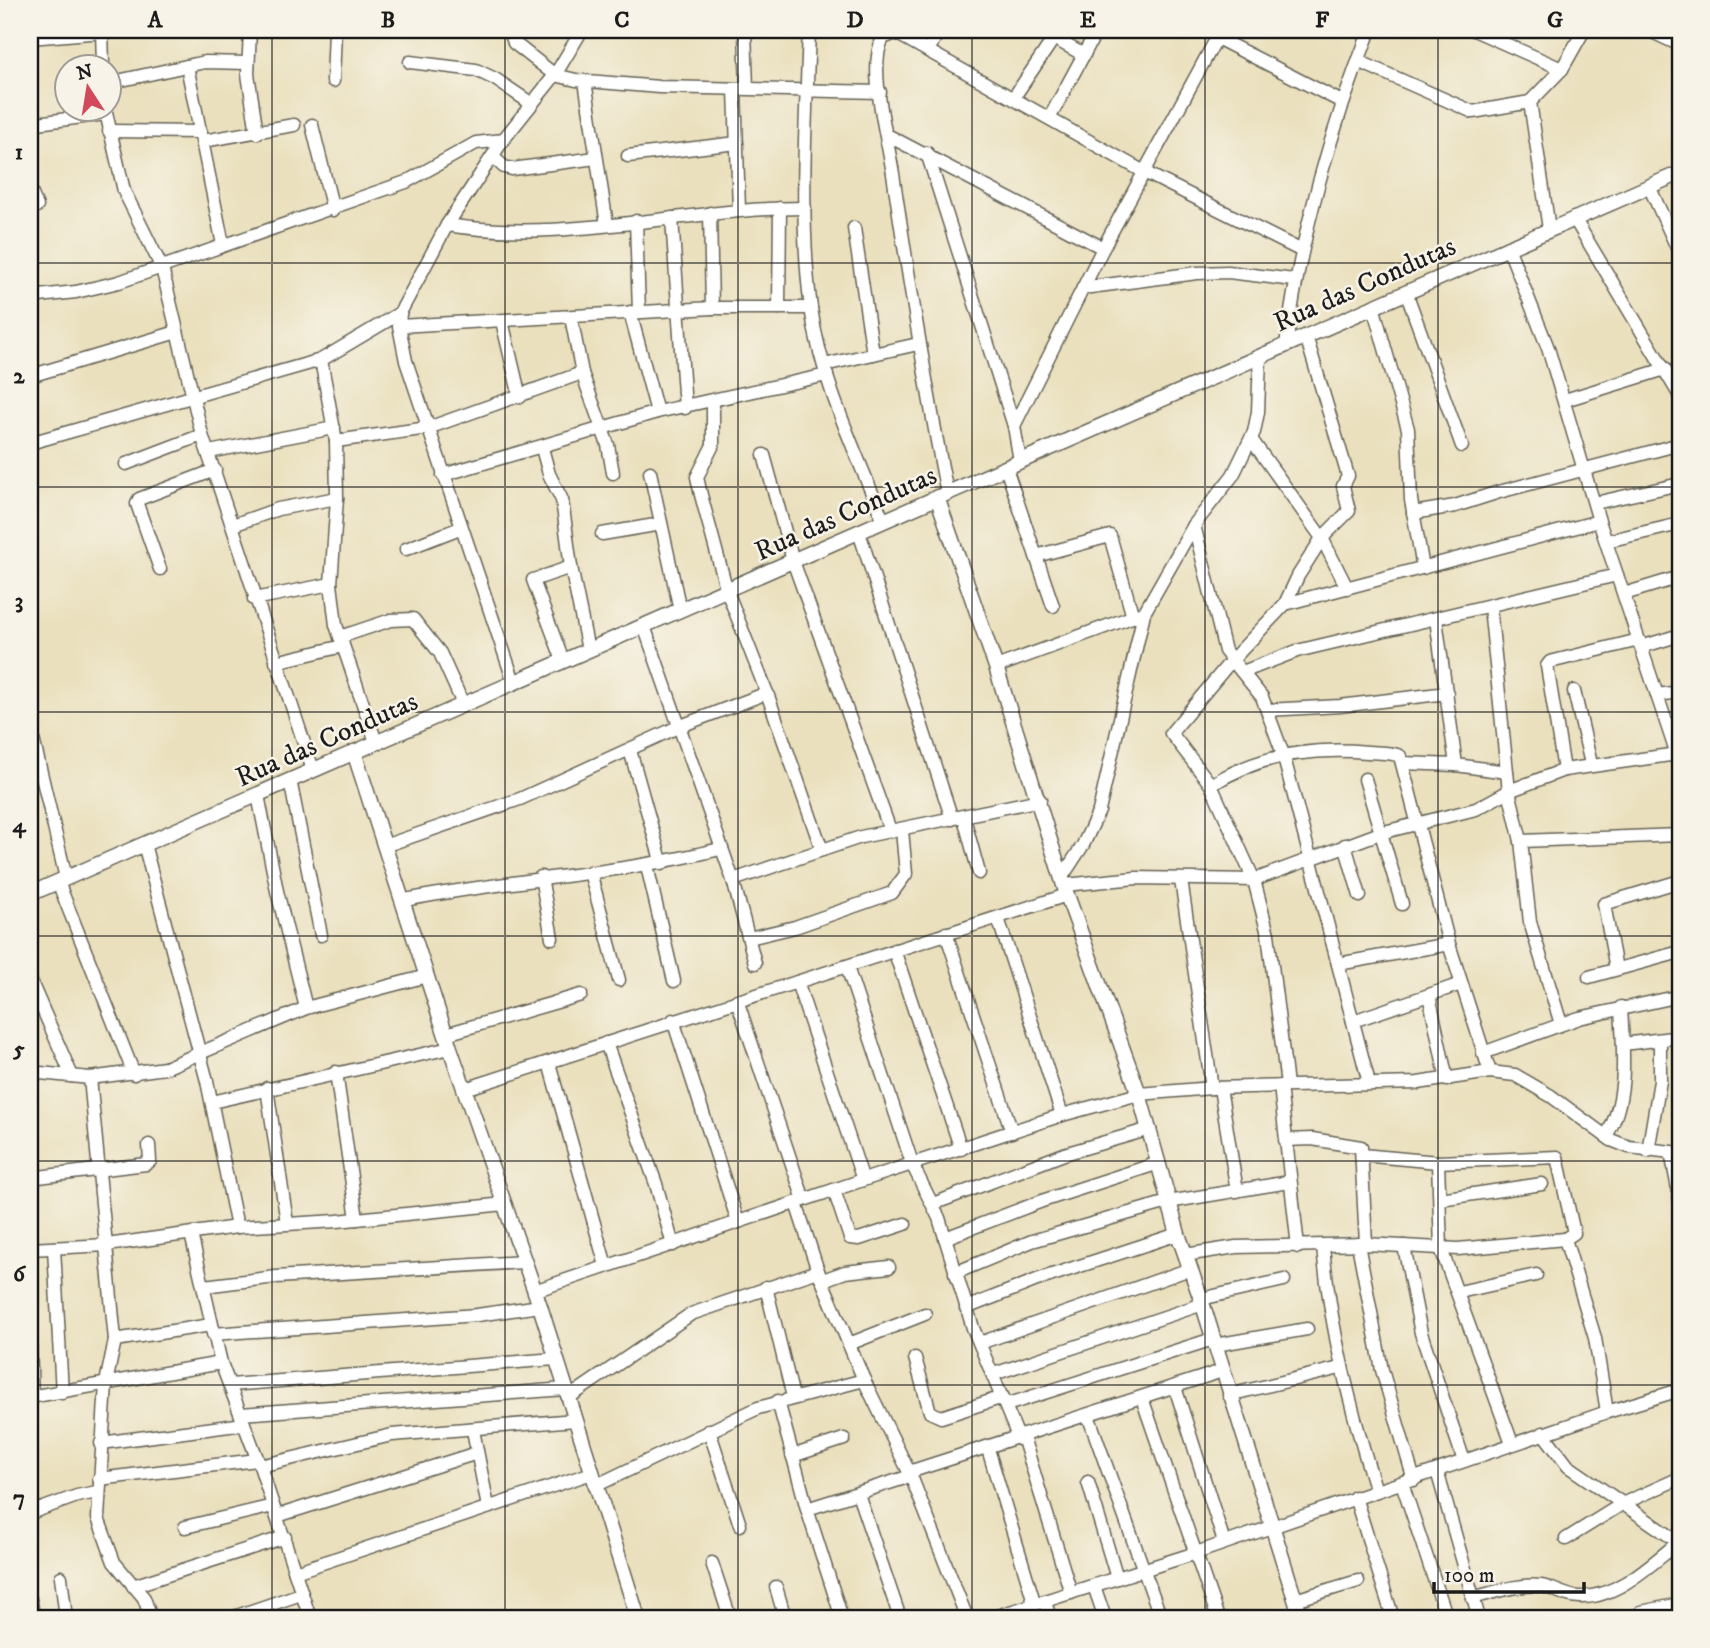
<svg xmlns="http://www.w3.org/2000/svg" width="1710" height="1648" font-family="'IM FELL DW Pica',serif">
	<rect width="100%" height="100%" fill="#f7f3e8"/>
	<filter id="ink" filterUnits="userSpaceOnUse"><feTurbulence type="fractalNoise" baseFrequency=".0143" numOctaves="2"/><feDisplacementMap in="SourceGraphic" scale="14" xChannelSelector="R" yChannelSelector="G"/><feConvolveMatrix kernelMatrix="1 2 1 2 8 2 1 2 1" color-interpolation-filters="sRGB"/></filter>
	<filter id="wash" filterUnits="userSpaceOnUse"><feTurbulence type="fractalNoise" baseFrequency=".00686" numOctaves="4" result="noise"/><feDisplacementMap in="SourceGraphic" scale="28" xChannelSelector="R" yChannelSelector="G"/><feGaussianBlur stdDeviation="1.57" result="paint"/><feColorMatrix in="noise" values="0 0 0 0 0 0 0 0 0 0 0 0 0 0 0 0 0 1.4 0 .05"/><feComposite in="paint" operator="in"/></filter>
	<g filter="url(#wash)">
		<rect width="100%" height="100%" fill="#eae0bd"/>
	</g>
	<g filter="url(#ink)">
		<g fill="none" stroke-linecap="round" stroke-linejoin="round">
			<defs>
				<g id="minor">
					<path d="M102,30L103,66"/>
					<path d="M250,30L248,74L257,133"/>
					<path d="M510,30L514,43L555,75L576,80L659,87L880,92"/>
					<path d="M745,30L747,88"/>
					<path d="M809,30C806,118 799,221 811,308C821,381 856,452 883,520"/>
					<path d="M1039,30L1084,55"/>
					<path d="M1474,30L1562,69"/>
					<path d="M1648,30L1680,45"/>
					<path d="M30,38L102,32"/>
					<path d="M1217,38L1342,102"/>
					<path d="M928,51L939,30"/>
					<path d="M1358,61L1473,112L1530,102"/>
					<path d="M410,62L476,70L495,79L532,104"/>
					<path d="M187,66L223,245"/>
					<path d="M333,81L335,30"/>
					<path d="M585,81L607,225"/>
					<path d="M108,83L205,62L247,63"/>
					<path d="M735,89L739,210"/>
					<path d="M1014,97L1054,38"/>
					<path d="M105,108L124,191L162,268L202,435L313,770"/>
					<path d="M1050,117L1097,30"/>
					<path d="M30,124L105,114"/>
					<path d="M312,125L333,210"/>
					<path d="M109,131L201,132"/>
					<path d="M887,135L1103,248"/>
					<path d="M203,141L294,125"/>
					<path d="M927,153L1014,426L1020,461"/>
					<path d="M628,156L737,143"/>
					<path d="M493,157L504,167L512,169L596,158"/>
					<path d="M1649,186L1680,254"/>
					<path d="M30,190L37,206"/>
					<path d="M710,213L712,308"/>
					<path d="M672,218L685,408"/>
					<path d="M1574,218L1680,396"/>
					<path d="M636,221L639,312"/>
					<path d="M447,225C566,244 686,208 805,208"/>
					<path d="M854,228L873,354"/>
					<path d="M1549,229L1530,102L1562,69L1584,30"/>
					<path d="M1508,247L1548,348L1599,521L1680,764"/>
					<path d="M1083,288L1197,273L1228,272L1294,280"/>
					<path d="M1406,292L1462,446"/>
					<path d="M30,297L76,292L119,282L406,182L476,143L503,140"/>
					<path d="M1373,306L1408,429L1411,500L1423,568"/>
					<path d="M779,308L780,208"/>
					<path d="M630,312L657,412"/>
					<path d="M400,313L399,326L712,308H811"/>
					<path d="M571,317L582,373L608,445L613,473"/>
					<path d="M502,321L520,397"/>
					<path d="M399,326L406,361L514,682"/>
					<path d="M1286,345C1301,234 1329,134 1370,30"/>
					<path d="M321,360L336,441L337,498L331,584L336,625L376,742"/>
					<path d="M824,365L918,344"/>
					<path d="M30,376L177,332"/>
					<path d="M713,400V445L697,477L701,495L727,591L767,693L822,850"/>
					<path d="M1565,400L1665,369"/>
					<path d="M1014,426L1103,248L1221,30"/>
					<path d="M1251,439L1322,538L1347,588"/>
					<path d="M336,441L428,428L582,373"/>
					<path d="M30,443L321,360L400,313L447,225L503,140L555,75L582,30"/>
					<path d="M542,448L549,474L562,500L571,567L588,650"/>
					<path d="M209,452L334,428"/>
					<path d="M764,455L793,561L890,830"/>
					<path d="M126,464L202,435"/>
					<path d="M1006,468L1053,606"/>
					<path d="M650,472L680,610"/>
					<path d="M443,475L657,412L827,375"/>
					<path d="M947,493C926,387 909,281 893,174C888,139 867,68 883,38L896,33L1146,173L1300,250"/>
					<path d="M1595,503L1680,484"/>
					<path d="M1413,513L1455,506L1499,492L1680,444"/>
					<path d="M233,525L278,509L337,498"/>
					<path d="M1194,525L1225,651L1262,697L1283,754L1369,1083"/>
					<path d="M859,532L952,819"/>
					<path d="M602,534L661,524"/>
					<path d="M1607,541L1680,524"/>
					<path d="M406,549L460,528"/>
					<path d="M1036,556L1110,536L1133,617"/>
					<path d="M160,569L137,504L139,499L215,470"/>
					<path d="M1624,594L1680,577"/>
					<path d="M254,599L331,584"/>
					<path d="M1285,604L1298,576L1322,538L1349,511L1343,486L1348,476L1306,336"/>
					<path d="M1490,607L1509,791L1521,841L1680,835"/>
					<path d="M1436,619L1456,765"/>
					<path d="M644,626L733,880L755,963"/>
					<path d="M340,637L391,620L413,619L440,653L463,704"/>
					<path d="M1641,647L1680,635"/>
					<path d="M563,661L533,580L571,567"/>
					<path d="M276,662L343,646"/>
					<path d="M996,667L1140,614"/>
					<path d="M1245,671L1297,651L1617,575"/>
					<path d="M1574,691L1591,764"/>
					<path d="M1657,695L1680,692"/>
					<path d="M1267,710L1340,706L1447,693"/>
					<path d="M30,726L66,878"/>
					<path d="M630,750L662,864"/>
					<path d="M1402,763L1456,765L1507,772"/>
					<path d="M1564,770L1547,666L1550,662L1639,640"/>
					<path d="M1365,779L1402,904"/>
					<path d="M290,780L321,935"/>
					<path d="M1211,785C1258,755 1312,747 1368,752C1378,753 1391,752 1400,756L1449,944L1490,1072"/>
					<path d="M258,795L277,891L306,1008"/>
					<path d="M964,818L979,873"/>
					<path d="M1521,841L1530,922L1561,1024"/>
					<path d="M144,844L207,1081L237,1227"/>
					<path d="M1345,845L1360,896"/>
					<path d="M384,846L520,799L678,727L767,693"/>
					<path d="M647,866L674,981"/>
					<path d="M590,872L619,980"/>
					<path d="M541,877L552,938"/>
					<path d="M1062,877L1083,845L1099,811L1144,613L1194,525L1233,475L1254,432L1258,412L1260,356"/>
					<path d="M733,880L861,837L1040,800"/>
					<path d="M1181,880L1212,1088"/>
					<path d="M58,882L134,1074"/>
					<path d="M1065,885L1136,878L1254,880L1380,833L1476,809L1509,791L1564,770L1677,754"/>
					<path d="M405,900C509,879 617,875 720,849"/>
					<path d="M998,918L1062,1115"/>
					<path d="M946,933L1012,1132"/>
					<path d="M749,938L795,927L892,893L906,874L902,830"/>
					<path d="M894,950L961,1149"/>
					<path d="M1338,964L1449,944"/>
					<path d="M847,967L913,1166L939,1218L973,1328L1019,1439"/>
					<path d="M1616,969L1604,904L1680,881"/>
					<path d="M1589,977L1680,952"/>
					<path d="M30,980L72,1076"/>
					<path d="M797,982L863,1180"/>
					<path d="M1429,995L1447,1080"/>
					<path d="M737,1000L804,1200"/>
					<path d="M673,1020L738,1222"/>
					<path d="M1353,1021L1461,984"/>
					<path d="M446,1034L581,995"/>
					<path d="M606,1043L656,1184L673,1245"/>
					<path d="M1623,1044L1680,1037"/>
					<path d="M1483,1053L1579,1018L1680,996"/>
					<path d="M549,1063L606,1266"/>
					<path d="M30,1072L90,1078L165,1068L306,1008L427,976"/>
					<path d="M336,1072L357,1219"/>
					<path d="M90,1078L115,1340L106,1383L98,1518L114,1562L144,1598L151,1618"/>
					<path d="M1287,1085L1268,934L1254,880L1211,785L1171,733L1231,661L1285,604L1599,521"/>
					<path d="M1280,1086L1298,1247"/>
					<path d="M267,1088L287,1223"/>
					<path d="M1220,1088L1237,1191"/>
					<path d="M465,1089L1067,895"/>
					<path d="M212,1102L450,1048"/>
					<path d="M1606,1136C1629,1100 1623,1049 1621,1007"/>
					<path d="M1285,1140L1312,1139L1361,1147L1366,1244"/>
					<path d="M1648,1151L1660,1081V1040"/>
					<path d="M1671,1152L1680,1200"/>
					<path d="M30,1158L33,1177"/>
					<path d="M1438,1162L1441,1249L1512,1443"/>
					<path d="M30,1178L146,1164L150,1161L149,1145"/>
					<path d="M834,1190L850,1238L859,1239L905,1224"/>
					<path d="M1440,1199L1542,1184"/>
					<path d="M796,1203L818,1271L864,1380L911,1476L967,1618"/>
					<path d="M933,1204L1064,1154L1150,1129"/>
					<path d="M191,1234L221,1363L260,1466L310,1618"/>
					<path d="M945,1238L1045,1200L1159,1163"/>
					<path d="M1565,1239L1595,1338L1607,1412"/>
					<path d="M1358,1244L1382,1370L1414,1480"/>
					<path d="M1323,1246C1330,1330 1351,1410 1376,1491"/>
					<path d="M1404,1246L1421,1333L1464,1461"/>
					<path d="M54,1248L62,1393"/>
					<path d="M30,1249L107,1245L237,1227L337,1221L505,1204"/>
					<path d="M1185,1255L1236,1247L1366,1244L1458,1249L1565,1239L1574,1233L1557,1157L1438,1162L1362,1155"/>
					<path d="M955,1273L1032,1241L1168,1202L1289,1182"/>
					<path d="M823,1280L845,1272L889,1267"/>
					<path d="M204,1286L276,1277L524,1262"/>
					<path d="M766,1287L793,1397"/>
					<path d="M534,1291L863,1180L1062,1115L1139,1094L1212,1088L1418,1083L1490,1072L1515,1075L1551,1096L1611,1140L1629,1147L1680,1153"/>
					<path d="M1459,1292L1536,1275"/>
					<path d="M1201,1299L1284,1280"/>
					<path d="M966,1308L1037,1280L1178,1234"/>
					<path d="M213,1334L477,1315L540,1306"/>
					<path d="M115,1340L211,1325"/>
					<path d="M980,1343L1190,1269"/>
					<path d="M849,1344L925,1314"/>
					<path d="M30,1345L32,1397"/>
					<path d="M1215,1345L1307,1329"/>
					<path d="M915,1358L930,1412L941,1417L1003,1397"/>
					<path d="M994,1374L1203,1304"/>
					<path d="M230,1385L555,1359"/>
					<path d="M1175,1387L1224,1542"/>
					<path d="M1229,1395L1340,1368"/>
					<path d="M30,1397L221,1363"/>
					<path d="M568,1398L691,1314L818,1271"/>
					<path d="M1142,1398L1218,1618"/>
					<path d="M778,1401L807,1509L842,1618"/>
					<path d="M1006,1405L1213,1339"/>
					<path d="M241,1414L565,1389"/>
					<path d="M1088,1415L1161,1618"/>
					<path d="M473,1430L488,1507"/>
					<path d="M709,1430L740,1525"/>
					<path d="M1543,1433L1568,1466L1680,1543"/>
					<path d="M1023,1437L1071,1593"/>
					<path d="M101,1443L244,1424"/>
					<path d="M988,1449L1035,1605"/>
					<path d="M792,1456L844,1439"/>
					<path d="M260,1466L392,1435L575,1420"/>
					<path d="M1437,1471L1479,1618"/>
					<path d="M909,1472L1222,1371"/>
					<path d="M99,1479L257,1460"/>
					<path d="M1088,1482L1117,1578"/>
					<path d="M1402,1483L1447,1618"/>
					<path d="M595,1486L758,1408L864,1380"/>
					<path d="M858,1494L900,1618"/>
					<path d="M1355,1497L1393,1618"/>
					<path d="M807,1509L911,1476"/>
					<path d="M30,1513L77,1496L97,1492"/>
					<path d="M277,1516L477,1453"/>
					<path d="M185,1527L273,1506"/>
					<path d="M1566,1539L1622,1504L1680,1478"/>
					<path d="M712,1563L730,1618"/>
					<path d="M295,1572L592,1473"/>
					<path d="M61,1577L66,1618"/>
					<path d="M133,1586L285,1537"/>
					<path d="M1094,1586L1105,1618"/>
					<path d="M776,1587L785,1618"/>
					<path d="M1472,1598C1493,1593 1519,1583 1541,1586C1555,1588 1567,1598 1582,1597C1618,1597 1652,1563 1679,1542"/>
					<path d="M30,1599L34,1618"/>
					<path d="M1295,1600L1358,1581"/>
					<path d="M1045,1602L1050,1618"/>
					<path d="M1641,1612L1680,1604"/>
					<path d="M231,1618L301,1594"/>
					<path d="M991,1618L1196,1553L1607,1412L1680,1390"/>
				</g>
				<g id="tertiary">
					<path d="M937,497L996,667L1067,895L1139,1094L1178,1234L1201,1299L1301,1618"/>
					<path d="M354,752L450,1048L540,1306L638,1618"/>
					<path d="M30,894L1680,173"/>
				</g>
			</defs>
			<use href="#minor" stroke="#646154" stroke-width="15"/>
			<use href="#tertiary" stroke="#646154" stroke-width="17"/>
			<use href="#minor" stroke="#fff" stroke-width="12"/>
			<use href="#tertiary" stroke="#fff" stroke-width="14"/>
		</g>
	</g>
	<path fill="none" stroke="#1c1c1c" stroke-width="2" stroke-opacity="0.55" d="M272,30V1618M505,30V1618M738,30V1618M972,30V1618M1205,30V1618M1438,30V1618M30,263H1680M30,487H1680M30,712H1680M30,936H1680M30,1161H1680M30,1385H1680"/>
	<g text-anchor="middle" stroke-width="5" stroke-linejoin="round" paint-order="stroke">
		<g font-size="28" fill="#1c1c1c" stroke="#f7f3e8">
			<text transform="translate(1364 283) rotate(-24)" y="10">Rua das Condutas</text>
			<text transform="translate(845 512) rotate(-24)" y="10">Rua das Condutas</text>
			<text transform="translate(326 738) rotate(-24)" y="10">Rua das Condutas</text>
		</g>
	</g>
	<rect width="1710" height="1648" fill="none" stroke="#f7f3e8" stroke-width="77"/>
	<g transform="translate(88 88) rotate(348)"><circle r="33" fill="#f7f3e8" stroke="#9f9d96" stroke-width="2"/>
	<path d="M0-5L12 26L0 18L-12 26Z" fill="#d1495b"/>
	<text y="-10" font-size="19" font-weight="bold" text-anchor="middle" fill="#1c1c1c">N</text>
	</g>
	<path d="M1434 1582v10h150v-10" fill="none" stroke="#1c1c1c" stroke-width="3.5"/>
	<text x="1444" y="1582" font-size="21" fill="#1c1c1c" stroke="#f7f3e8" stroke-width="5" paint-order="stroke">100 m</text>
	<rect x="38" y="38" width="1634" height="1572" fill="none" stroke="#1c1c1c" stroke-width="2.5"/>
	<g font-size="23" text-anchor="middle" font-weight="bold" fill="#1c1c1c">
		<text x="155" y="27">A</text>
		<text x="388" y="27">B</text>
		<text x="622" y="27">C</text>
		<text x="855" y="27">D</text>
		<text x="1088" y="27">E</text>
		<text x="1322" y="27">F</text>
		<text x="1555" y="27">G</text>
		<text x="19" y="159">1</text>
		<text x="19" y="383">2</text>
		<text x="19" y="608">3</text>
		<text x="19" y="832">4</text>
		<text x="19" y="1056">5</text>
		<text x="19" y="1281">6</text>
		<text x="19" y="1505">7</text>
	</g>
</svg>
